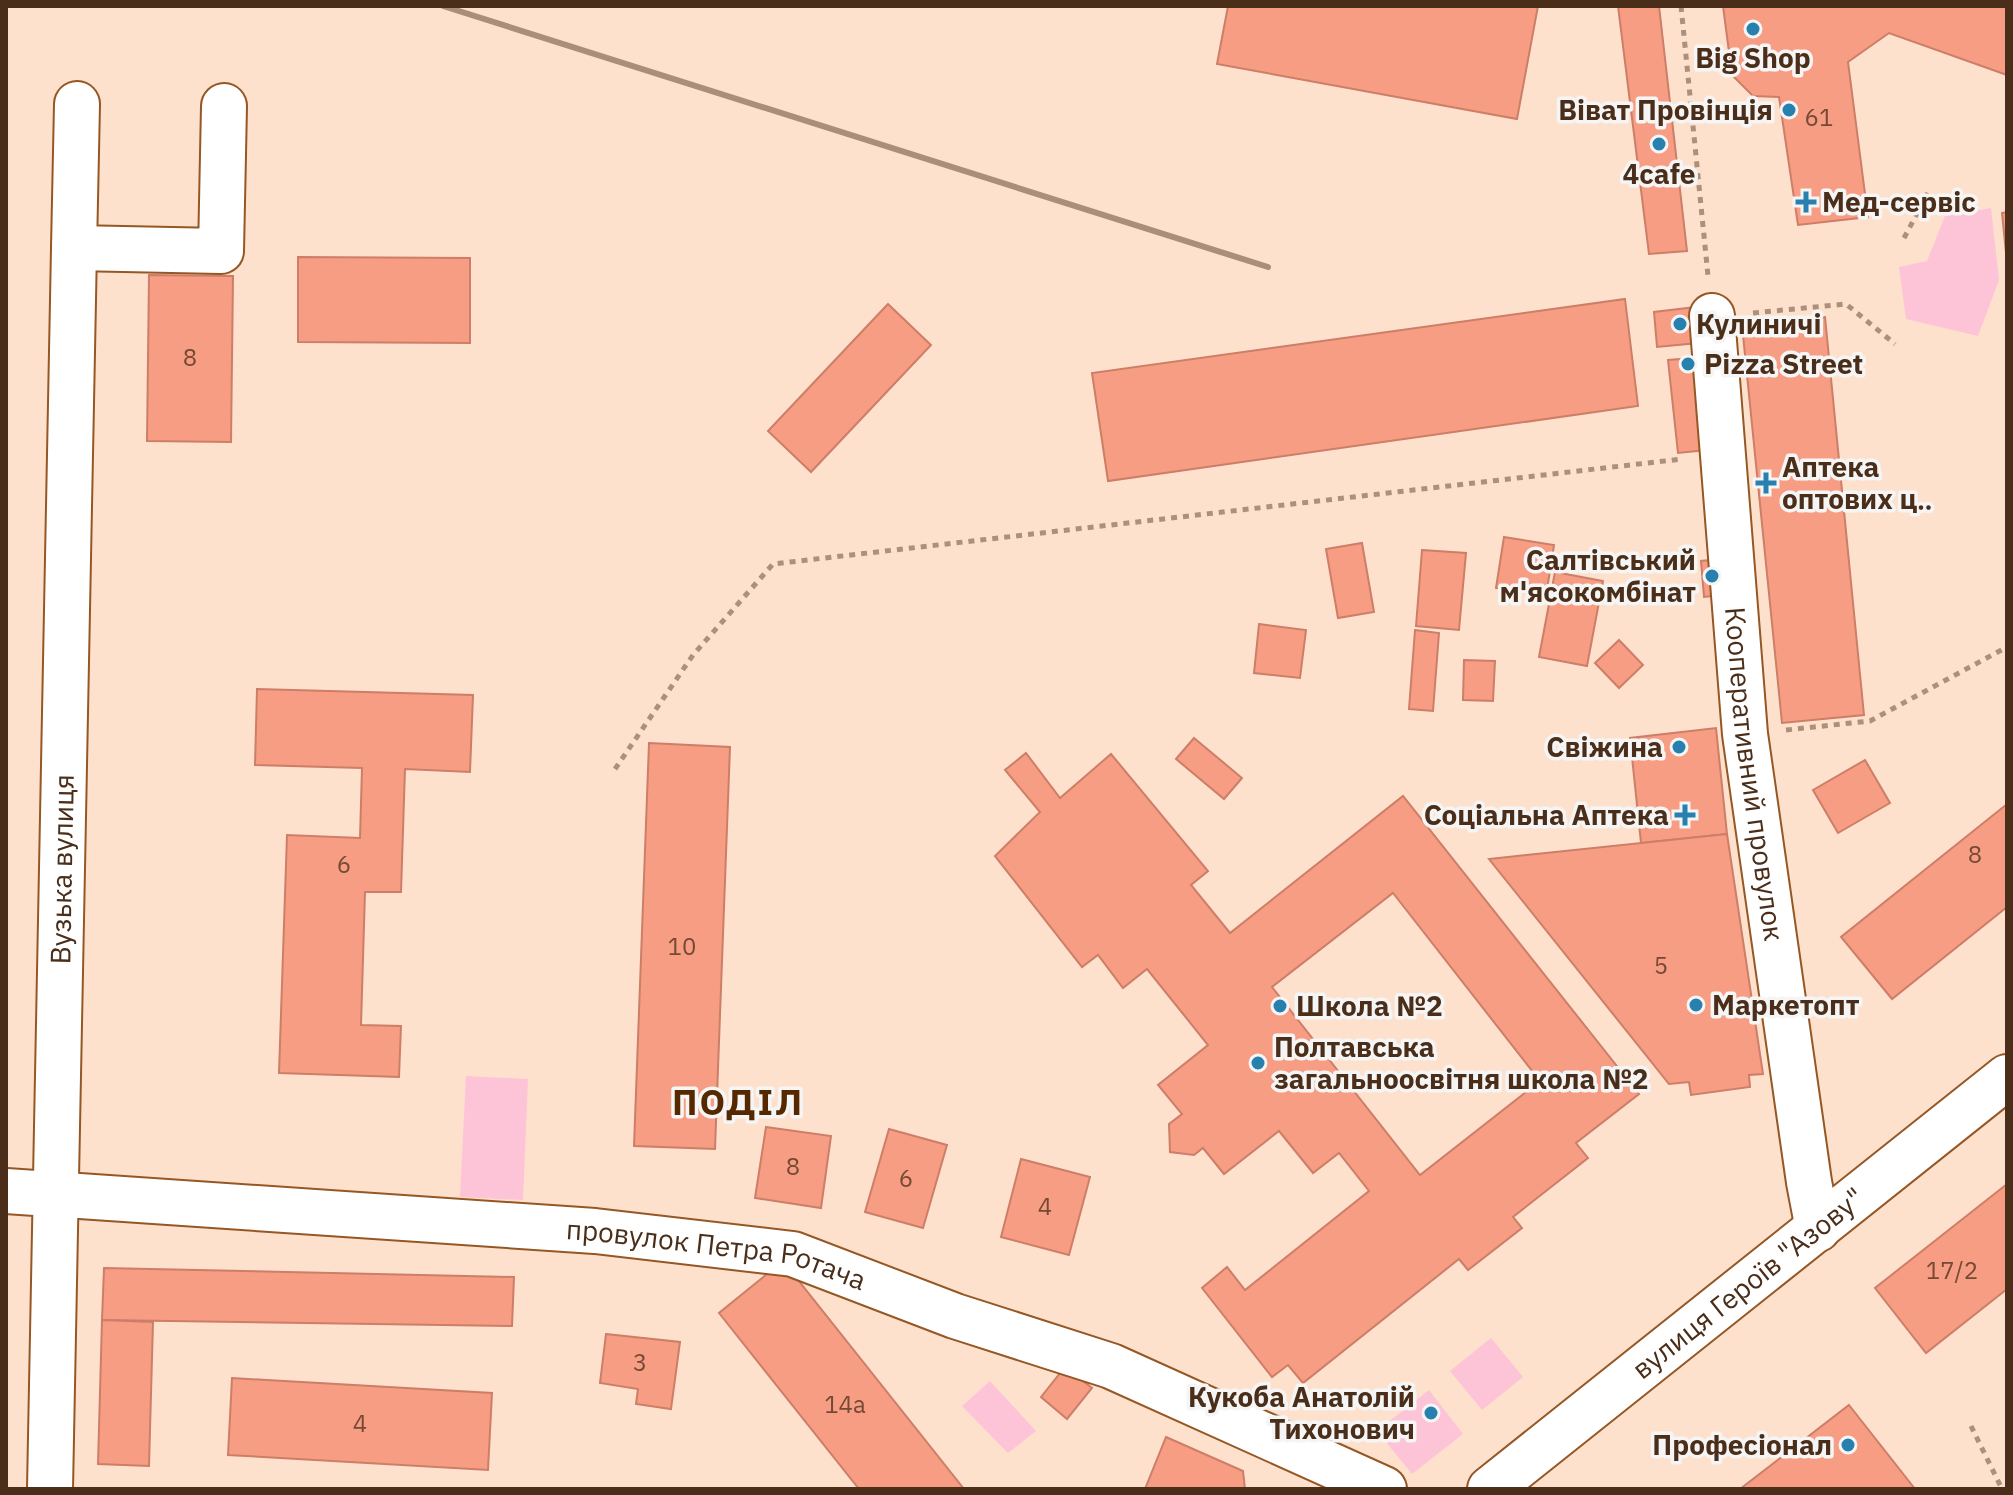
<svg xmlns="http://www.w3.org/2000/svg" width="2013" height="1495" font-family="'IBM Plex Sans',sans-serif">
	<rect width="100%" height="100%" fill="#fee1cd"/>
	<g fill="#fdc3d7">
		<path d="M1991,208L1999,280L1978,336L1906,319L1899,267L1927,261L1945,216Z"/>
		<path d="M466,1076L528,1079L523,1200L460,1197Z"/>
		<path d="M1491,1338L1523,1377L1482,1410L1450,1371Z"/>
		<path d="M990,1381L1036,1431L1008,1453L962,1406Z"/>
		<path d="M1429,1390L1463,1434L1412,1474L1377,1431Z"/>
	</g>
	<g fill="#f79d83" stroke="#cd7e68" stroke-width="2" fill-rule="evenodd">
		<path d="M1228,6H1538L1517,119L1217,64Z"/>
		<path d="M1618,6H1659L1687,251L1649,254Z"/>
		<path d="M1723,6H2007V75L1889,33L1848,62L1868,217L1798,225L1779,97L1753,96L1732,75Z"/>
		<path d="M2007,212V253H2006L2002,213Z"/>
		<path d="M298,257L470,258V343L298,342Z"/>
		<path d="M149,275L233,276L231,442L147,441Z"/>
		<path d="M1625,299L1638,406L1108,481L1092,373Z"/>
		<path d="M888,304L931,345L811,472L768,431Z"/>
		<path d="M1695,307L1698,343L1657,347L1654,312Z"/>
		<path d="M1825,317L1864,715L1782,723L1742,325Z"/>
		<path d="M1707,357L1717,449L1678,453L1668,360Z"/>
		<path d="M1504,537L1554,545L1546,596L1496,588Z"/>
		<path d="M1362,543L1374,612L1338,618L1326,549Z"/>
		<path d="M1422,550L1466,553L1459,630L1416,626Z"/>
		<path d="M1728,558L1732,594L1704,597L1701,561Z"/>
		<path d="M1555,572L1603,581L1587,666L1539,657Z"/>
		<path d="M1259,624L1306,630L1300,678L1254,673Z"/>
		<path d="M1415,630L1439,633L1433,711L1409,709Z"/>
		<path d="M1619,640L1643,665L1619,688L1595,663Z"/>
		<path d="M1464,660L1495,661L1493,701L1463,700Z"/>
		<path d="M257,689L473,695L470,772L405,769L401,892H365L361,1025L401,1026L399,1077L279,1073L287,835L360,838L362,768L255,765Z"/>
		<path d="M1716,728L1727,834L1641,843L1630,738Z"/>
		<path d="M1194,738L1242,778L1224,799L1176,759Z"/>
		<path d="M649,743L730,747L715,1149L634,1146Z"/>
		<path d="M1026,753L1060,798L1111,754L1208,871L1191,885L1230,933L1403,796L1639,1094L1576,1143L1588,1158L1513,1217L1522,1228L1468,1270L1459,1259L1303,1383L1288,1365L1272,1377L1202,1288L1227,1267L1245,1290L1369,1191L1339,1153L1313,1173L1279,1131L1224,1174L1203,1148L1194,1155L1170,1152L1169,1124L1182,1114L1158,1085L1208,1045L1147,969L1123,988L1098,955L1082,967L995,856L1040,812L1005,770ZM1393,893L1540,1081L1420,1175L1272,987Z"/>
		<path d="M1865,760L1890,803L1838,833L1813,790Z"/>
		<path d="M2007,804V907L1892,999L1841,937Z"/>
		<path d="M1727,834L1763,1074L1749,1075L1750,1087L1691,1095L1689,1082L1669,1084L1489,859Z"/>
		<path d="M766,1127L831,1136L821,1208L755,1198Z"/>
		<path d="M889,1129L947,1145L923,1228L865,1212Z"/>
		<path d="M1021,1159L1090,1177L1069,1255L1001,1237Z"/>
		<path d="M2007,1184V1289L1926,1353L1875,1288Z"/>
		<path d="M783,1261L964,1489H859L719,1313Z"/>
		<path d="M104,1268L514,1277L512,1326L102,1320Z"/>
		<path d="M102,1320L153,1322L149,1466L98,1464Z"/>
		<path d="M606,1334L680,1342L671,1409L636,1404L638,1389L600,1383Z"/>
		<path d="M1065,1367L1092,1388L1067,1419L1041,1397Z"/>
		<path d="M232,1378L492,1393L488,1470L228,1455Z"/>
		<path d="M1849,1405L1915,1489H1740Z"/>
		<path d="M1166,1437L1243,1471L1245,1489H1145Z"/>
	</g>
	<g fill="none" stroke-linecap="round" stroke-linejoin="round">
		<defs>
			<g id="minor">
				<path d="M77,104L74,248L221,251L224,106"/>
				<path id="s1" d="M1712,316L1745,734L1809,1182L1818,1229"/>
				<path id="s2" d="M6,1191L595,1231L793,1254L955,1316L1111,1366L1384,1489"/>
				<path id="s3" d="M50,1489L74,248"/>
				<path id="s4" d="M1490,1489L2007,1077"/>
			</g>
		</defs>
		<use href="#minor" stroke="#955724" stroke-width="48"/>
		<g stroke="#ad907c" stroke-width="5" stroke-dasharray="6 6" stroke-linecap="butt">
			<path d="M1681,6L1708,276"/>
			<path d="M1904,238L1928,193"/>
			<path d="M1753,313L1846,304L1895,344"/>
			<path d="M1786,730L1870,721L2007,647"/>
			<path d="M615,769L693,655L773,564L1682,459"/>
			<path d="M1971,1426L2002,1489"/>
		</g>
		<use href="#minor" stroke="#fff" stroke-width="44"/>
		<path stroke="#aa8e79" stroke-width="6" d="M443,6L1268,267"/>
	</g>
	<g fill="#2780ae" stroke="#f5f5f5" stroke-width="3">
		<circle cx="1753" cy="29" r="8"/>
		<circle cx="1789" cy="110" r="8"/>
		<circle cx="1659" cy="144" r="8"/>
		<path d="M1802 190h8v8h8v8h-8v8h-8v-8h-8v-8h8z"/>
		<circle cx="1680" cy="324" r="8"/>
		<circle cx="1688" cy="364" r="8"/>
		<path d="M1762 471h8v8h8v8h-8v8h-8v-8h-8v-8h8z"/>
		<circle cx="1712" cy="576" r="8"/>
		<circle cx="1679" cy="747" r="8"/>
		<path d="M1681 803h8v8h8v8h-8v8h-8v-8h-8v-8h8z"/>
		<circle cx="1696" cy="1005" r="8"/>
		<circle cx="1280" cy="1006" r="8"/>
		<circle cx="1258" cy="1063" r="8"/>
		<circle cx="1431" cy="1413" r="8"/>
		<circle cx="1848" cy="1445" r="8"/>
	</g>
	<g text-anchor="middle" stroke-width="7" stroke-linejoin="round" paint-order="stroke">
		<g font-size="24" fill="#754a34">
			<text x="1819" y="126">61</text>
			<text x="190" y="366">8</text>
			<text x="1975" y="863">8</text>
			<text x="344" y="873">6</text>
			<text x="682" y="955">10</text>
			<text x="1661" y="974">5</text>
			<text x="793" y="1175">8</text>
			<text x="906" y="1187">6</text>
			<text x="1045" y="1215">4</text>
			<text x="1952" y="1279">17/2</text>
			<text x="640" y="1371">3</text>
			<text x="845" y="1413">14а</text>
			<text x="360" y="1432">4</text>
		</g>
		<g font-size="28" font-weight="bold" fill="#4a2e19" stroke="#f5f5f5" text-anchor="start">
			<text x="1753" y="68" text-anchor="middle">Big Shop</text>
			<text x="1773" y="120" text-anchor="end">Віват Провінція</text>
			<text x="1659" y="184" text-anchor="middle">4cafe</text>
			<text x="1822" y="212">Мед-сервіс</text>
			<text x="1696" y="334">Кулиничі</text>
			<text x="1704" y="374">Pizza Street</text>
			<text x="1782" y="477">Аптека<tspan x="1782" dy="32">оптових ц‥</tspan></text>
			<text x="1696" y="570" text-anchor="end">Салтівський<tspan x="1696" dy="32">м'ясокомбінат</tspan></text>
			<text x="1663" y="757" text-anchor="end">Свіжина</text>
			<text x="1669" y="825" text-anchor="end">Соціальна Аптека</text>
			<text x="1712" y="1015">Маркетопт</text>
			<text x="1296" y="1016">Школа №2</text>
			<text x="1274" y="1057">Полтавська<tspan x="1274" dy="32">загальноосвітня школа №2</tspan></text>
			<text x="1415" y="1407" text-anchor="end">Кукоба Анатолій<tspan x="1415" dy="32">Тихонович</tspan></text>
			<text x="1832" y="1455" text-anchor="end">Професіонал</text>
		</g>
		<g font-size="28" fill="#4a2e19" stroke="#f5f5f5">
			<text dy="10" stroke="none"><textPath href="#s1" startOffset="460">Кооперативний провулок</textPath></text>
			<text dy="10" stroke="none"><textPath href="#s3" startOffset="620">Вузька вулиця</textPath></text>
			<text dy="10" stroke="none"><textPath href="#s2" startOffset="714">провулок Петра Ротача</textPath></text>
			<text dy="10" stroke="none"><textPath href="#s4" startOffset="330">вулиця Героїв "Азову"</textPath></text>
		</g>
		<g font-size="36" font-weight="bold" letter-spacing="2" fill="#552800" stroke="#f5f5f5">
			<text x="738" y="1115">ПОДІЛ</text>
		</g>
	</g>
	<rect width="2013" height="1495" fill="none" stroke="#4a2e19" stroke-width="16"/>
</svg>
